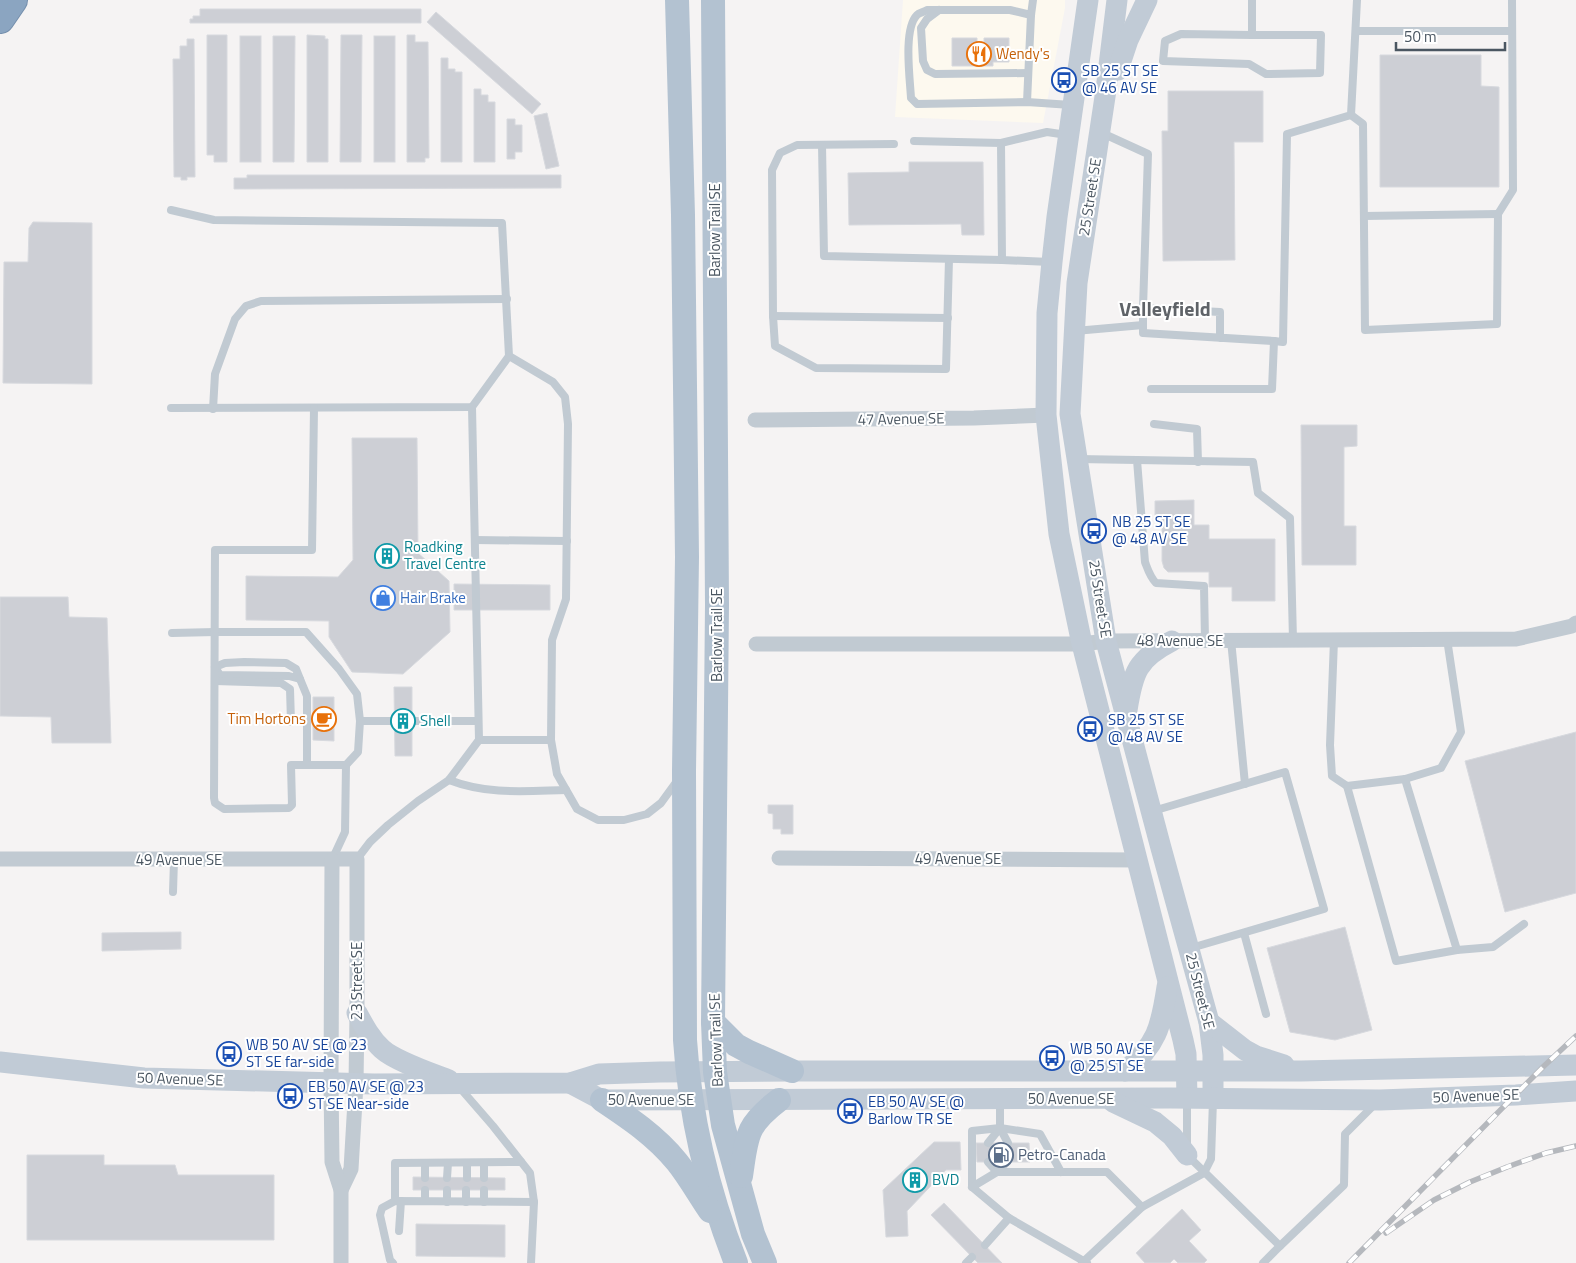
<svg xmlns="http://www.w3.org/2000/svg" width="1576" height="1263" font-family="'Titillium Web',sans-serif">
	<rect width="100%" height="100%" fill="#f5f3f3"/>
	<path fill="#fdf9ef" d="M903,0H1065V8L1043,123L895,117Z"/>
	<g fill="#cdcfd5" stroke="#d7d9de">
		<path d="M200,9H421V23H190V19H193V16H200Z"/>
		<path d="M436,12L541,104L532,114L427,22Z"/>
		<path d="M207,35H227V162H214V155H207Z"/>
		<path d="M307,35L325,36V39H328V162H307Z"/>
		<path d="M341,35H362L361,162H340Z"/>
		<path d="M407,35H415V42H428L429,158H425V162H407Z"/>
		<rect x="240" y="36" width="21" height="126"/>
		<path d="M273,36H295L294,162H273Z"/>
		<rect x="374" y="36" width="21" height="126"/>
		<path d="M952,38H977V42H984V38H1009V62H993V66H952Z"/>
		<path d="M187,39H194L195,177H187V180H181V177H174L173,59H180V46H187Z"/>
		<path d="M1380,55H1481V86L1499,87V187H1380Z"/>
		<path d="M441,58H448V69H455V72H462V162H441Z"/>
		<path d="M474,89H481V95H488V102H495V162H474Z"/>
		<path d="M1168,91H1263V142H1234L1235,260L1163,261L1162,131H1168Z"/>
		<path d="M547,113L559,166L546,169L534,116Z"/>
		<path d="M507,119H515V125H522V152H515V159H507Z"/>
		<path d="M909,162H983L984,235H962L961,224L849,225L848,173L909,172Z"/>
		<path d="M247,175H561V188L234,189V178H247Z"/>
		<path d="M33,222L92,223V384L3,383L4,262H28L29,228Z"/>
		<path d="M1301,425H1357V446L1344,447V526H1356V565H1302Z"/>
		<path d="M352,438H417L418,553L449,581L450,632L403,674L352,672L329,637V621L246,620V576L338,577L353,560Z"/>
		<path d="M1194,500V525H1209V539H1275V601H1232V587H1209V572H1168L1164,568L1162,561V522H1155V501Z"/>
		<path d="M454,584L550,585V610H454Z"/>
		<path d="M0,597H68L69,617L107,618L111,743H52L51,717L0,716Z"/>
		<path d="M394,687H412V756H395Z"/>
		<path d="M313,697H334V741L313,740Z"/>
		<path d="M1576,732V893L1505,912L1465,761Z"/>
		<path d="M768,805H793V834H781V829H773V814L768,813Z"/>
		<path d="M1345,927L1372,1030L1335,1040L1290,1032L1267,948Z"/>
		<path d="M181,932V949L102,951V933Z"/>
		<path d="M934,1142H960L961,1170H946L907,1211L908,1236L886,1237L883,1190Z"/>
		<path d="M976,1143H1029L1030,1162H977Z"/>
		<path d="M27,1155H104V1165H175L178,1175H274V1240H27Z"/>
		<path d="M413,1177L505,1178V1190H413Z"/>
		<path d="M944,1203L1002,1263H978L931,1215Z"/>
		<path d="M1182,1209L1201,1230L1189,1241L1207,1260L1204,1263H1178L1174,1259L1170,1263H1145L1136,1253Z"/>
		<path d="M416,1224L505,1225V1257L416,1256Z"/>
	</g>
	<g fill="none" stroke-linecap="round" stroke-linejoin="round">
		<defs>
			<path id="highway" d="M0,19L13,0"/>
		</defs>
		<use href="#highway" stroke="#7690ad" stroke-width="30"/>
		<g stroke="#c1cad2" stroke-width="8">
			<path d="M1252,0V35L1181,34L1165,41L1163,61L1249,64L1266,74L1320,73L1321,35H1252"/>
			<path d="M939,10L927,19L921,28L923,61L927,70L935,74L1028,73"/>
			<path d="M1031,15L1010,10H927C924,12 919,13 917,15C903,29 910,79 911,98L917,104L1027,102L1071,105"/>
			<path d="M1356,31H1512"/>
			<path d="M1027,102L1031,15L1033,0"/>
			<path d="M1351,115L1363,124L1365,330L1497,324L1498,214L1513,190L1512,0"/>
			<path d="M1102,133L1148,154L1143,308"/>
			<path d="M914,141L1001,143L1002,260L1050,262"/>
			<path d="M1001,143L1047,132L1067,135"/>
			<path d="M894,144L797,145L780,153L772,170L773,316L775,346L816,368L946,369L949,259"/>
			<path d="M822,145L824,256L1002,260"/>
			<path d="M171,210L214,220L502,223L509,356L553,382L565,397L568,424L566,599L552,640L551,740H479"/>
			<path d="M1364,216L1498,214"/>
			<path d="M773,316L948,318"/>
			<path d="M1075,331L1143,325"/>
			<path d="M1220,338V312L1143,308V333L1274,341L1283,342L1287,134L1351,115L1357,0"/>
			<path d="M1151,389H1272L1274,341"/>
			<path d="M171,408L472,407L509,356"/>
			<path d="M213,409L215,374L235,319L246,306L261,301L507,299"/>
			<path d="M1154,424L1197,429L1198,462"/>
			<path d="M1078,459L1137,460L1145,562C1148,570 1150,577 1156,583L1204,586L1205,640"/>
			<path d="M1137,460L1253,462L1258,493L1290,518L1293,640"/>
			<path d="M475,540L567,541"/>
			<path d="M172,633L215,632H306L339,669L357,694L360,721L358,752L346,765L345,832L332,860"/>
			<path d="M1231,640L1245,784"/>
			<path d="M1334,640L1330,745L1332,776L1347,786L1405,779L1441,768L1461,732L1447,639"/>
			<path d="M244,662L286,663L296,669L300,679L289,676L220,675L215,667L225,663Z"/>
			<path d="M300,679L307,696V765H346"/>
			<path d="M215,681L281,683L290,689L291,722"/>
			<path d="M360,721H478"/>
			<path d="M551,740L557,774L577,809L598,820H624L647,814L661,803L677,781"/>
			<path d="M307,765H291L292,805L289,808L224,809L215,803L214,798L215,550H312L314,408"/>
			<path d="M449,780C488,795 525,791 566,790"/>
			<path d="M1347,786L1396,961L1457,950L1405,779"/>
			<path d="M1153,811L1285,772L1324,909L1191,948"/>
			<path d="M357,859L370,842L388,825L418,801L449,780L479,740L472,407"/>
			<path d="M173,892L174,860"/>
			<path d="M1244,933L1266,1014"/>
			<path d="M1457,950L1493,947L1524,924"/>
			<path d="M460,1088L493,1126L530,1173L534,1202L531,1263"/>
			<path d="M1187,1099V1155L1280,1246L1344,1185L1345,1134L1375,1104"/>
			<path d="M1000,1128L1008,1143"/>
			<path d="M988,1143L1000,1128V1101"/>
			<path d="M988,1162L997,1172H1107L1142,1207L1204,1173L1211,1159L1213,1100"/>
			<path d="M425,1163V1178"/>
			<path d="M447,1178L448,1163"/>
			<path d="M467,1178V1163"/>
			<path d="M484,1178V1163"/>
			<path d="M972,1187V1131L1000,1128L1040,1134L1061,1172"/>
			<path d="M484,1190V1202"/>
			<path d="M395,1201V1163L521,1162"/>
			<path d="M425,1201V1190"/>
			<path d="M447,1202V1190"/>
			<path d="M466,1202V1190"/>
			<path d="M1009,1218L1087,1263"/>
			<path d="M399,1231L401,1201"/>
			<path d="M985,1245L1009,1218L972,1187L997,1172L1007,1162"/>
			<path d="M393,1263L390,1260L380,1215L382,1208L395,1201L534,1202"/>
			<path d="M966,1263L972,1257"/>
			<path d="M1082,1263L1142,1207"/>
			<path d="M1263,1263L1280,1246"/>
		</g>
		<g stroke="#c1cad2" stroke-width="15">
			<path d="M755,420L974,418L1046,415"/>
			<path d="M756,644H1082L1106,641L1516,639L1572,626L1576,623"/>
			<path d="M779,858L1138,860"/>
			<path d="M0,859H357V1013L356,1084L351,1169L341,1190"/>
			<path d="M332,860L331,1083L332,1162L341,1190V1263"/>
		</g>
		<g stroke="#c1cbd6" stroke-width="21">
			<path d="M1088,0L1057,217L1052,262L1047,313L1046,415L1059,534L1082,644L1183,1040L1186,1054L1187,1098"/>
			<path d="M1117,0L1106,90L1077,283L1070,414L1106,641L1161,848L1209,1022L1213,1055V1098"/>
			<path d="M1118,70L1128,40L1147,0"/>
			<path d="M1127,710C1133,672 1137,659 1172,641"/>
			<path d="M357,1013C364,1026 371,1039 382,1049C395,1061 431,1073 449,1080"/>
			<path d="M1209,1022L1245,1050L1256,1056L1284,1065"/>
			<path d="M0,1062L144,1078L374,1084L570,1083L599,1074L660,1072L792,1071H1301L1576,1065"/>
			<path d="M1125,1071C1157,1045 1161,1027 1167,987"/>
			<path d="M570,1083L602,1100L1170,1098L1380,1100L1516,1095L1576,1091"/>
			<path d="M1113,1102L1155,1122L1172,1136L1187,1155"/>
		</g>
		<g stroke="#b3c2d1" stroke-width="24">
			<path d="M677,0L683,215L687,557L684,771L685,1040C690,1116 708,1192 736,1263"/>
			<path d="M713,0L717,604L713,1022L715,1072L723,1125L753,1234L765,1263"/>
			<path d="M713,1022L736,1045L749,1052L792,1071"/>
			<path d="M602,1100C629,1118 656,1136 677,1162C689,1177 699,1195 710,1211"/>
			<path d="M741,1176C747,1136 745,1126 779,1100"/>
		</g>
		<use href="#highway" stroke="#8ba5c1" stroke-width="28"/>
		<defs>
			<g id="rail">
				<path d="M1386,1233L1434,1200L1470,1182L1507,1167L1546,1153L1576,1146"/>
				<path d="M1349,1263L1544,1066L1576,1036"/>
			</g>
		</defs>
		<use href="#rail" stroke="#b5b8bd" stroke-width="5.5"/>
		<use href="#rail" stroke="#fff" stroke-width="4" stroke-dasharray="11" stroke-linecap="butt"/>
	</g>
	<defs>
		<symbol id="restaurant-ring" viewBox="-11 -11 22 22"><circle r="9.5" fill="#fff" stroke="#e8710a" stroke-width="1.5"/><path d="M-5-6h1v4h1v-4h1v4h1v-4h1v5L-1.5 .5V6h-2V.5L-5-1ZM5-6V6H3V1.5H1.5Q1.5-4 5-6Z" fill="#e8710a"/></symbol>
		<symbol id="bus-ring" viewBox="-11 -11 22 22"><circle r="9.5" fill="#fff" stroke="#1a4fb4" stroke-width="1.5"/><path d="M-5-6H5V4H4V6H2V4H-2V6H-4V4H-5ZM-3.5-4V0h7V-4ZM-3.5 1.2v1.5H-2V1.2ZM2 1.2v1.5H3.5V1.2Z" fill="#1a4fb4"/></symbol>
		<symbol id="building-ring" viewBox="-11 -11 22 22"><circle r="9.5" fill="#fff" stroke="#0f9aa8" stroke-width="1.5"/><path d="M-4-6H4V6H1V3H-1V6H-4ZM-2.5-4.3h1.7v1.8h-1.7ZM.8-4.3h1.7v1.8H.8ZM-2.5-1h1.7V.8h-1.7ZM.8-1h1.7V.8H.8Z" fill="#0f9aa8"/></symbol>
		<symbol id="shop-ring" viewBox="-11 -11 22 22"><circle r="9.5" fill="#fff" stroke="#3f7fe0" stroke-width="1.5"/><path d="M-5-2.5h2.3a2.7 3.5 0 0 1 5.4 0H5L5.5 6h-11ZM-1.5-2.5h3a1.5 2.3 0 0 0-3 0Z" fill="#3f7fe0"/></symbol>
		<symbol id="cafe-ring" viewBox="-11 -11 22 22"><circle r="9.5" fill="#fff" stroke="#e8710a" stroke-width="1.5"/><path d="M-5.5-4.5H6V0H3Q3 3.5 0 3.5H-2.5Q-5.5 3.5-5.5 0ZM3-3.2v2h1.7v-2ZM-6 4.5H4V6H-6Z" fill="#e8710a"/></symbol>
		<symbol id="fuel-ring" viewBox="-11 -11 22 22"><circle r="9.5" fill="#fff" stroke="#5c6f8a" stroke-width="1.5"/><path d="M-5.5-6h7V0h2V4h1.3V-2.5L3-4.5l.8-.8L6-3V5H2.5V1h-1V6h-7ZM-4.2-4.7v3.2H.2V-4.7Z" fill="#5c6f8a"/></symbol>
	</defs>
	<g fill-rule="evenodd">
		<use href="#restaurant-ring" x="965" y="40" width="28" height="28"/>
		<use href="#bus-ring" x="1050" y="66" width="28" height="28"/>
		<use href="#bus-ring" x="1080" y="517" width="28" height="28"/>
		<use href="#building-ring" x="373" y="542" width="28" height="28"/>
		<use href="#shop-ring" x="369" y="584" width="28" height="28"/>
		<use href="#cafe-ring" x="310" y="705" width="28" height="28"/>
		<use href="#building-ring" x="389" y="707" width="28" height="28"/>
		<use href="#bus-ring" x="1076" y="715" width="28" height="28"/>
		<use href="#bus-ring" x="215" y="1040" width="28" height="28"/>
		<use href="#bus-ring" x="1038" y="1044" width="28" height="28"/>
		<use href="#bus-ring" x="276" y="1082" width="28" height="28"/>
		<use href="#bus-ring" x="836" y="1097" width="28" height="28"/>
		<use href="#fuel-ring" x="987" y="1141" width="28" height="28"/>
		<use href="#building-ring" x="901" y="1166" width="28" height="28"/>
	</g>
	<g text-anchor="middle" stroke-width="4" stroke-linejoin="round" paint-order="stroke">
		<g font-size="15" fill="#c56008" stroke="#fff" text-anchor="start">
			<text x="996" y="59">Wendy's</text>
			<text x="306" y="724" text-anchor="end">Tim Hortons</text>
		</g>
		<g font-size="15" fill="#164399" stroke="#fff" text-anchor="start">
			<text x="1082" y="76">SB 25 ST SE<tspan x="1082" dy="17">@ 46 AV SE</tspan></text>
			<text x="1112" y="527">NB 25 ST SE<tspan x="1112" dy="17">@ 48 AV SE</tspan></text>
			<text x="1108" y="725">SB 25 ST SE<tspan x="1108" dy="17">@ 48 AV SE</tspan></text>
			<text x="246" y="1050">WB 50 AV SE @ 23<tspan x="246" dy="17">ST SE far-side</tspan></text>
			<text x="1070" y="1054">WB 50 AV SE<tspan x="1070" dy="17">@ 25 ST SE</tspan></text>
			<text x="308" y="1092">EB 50 AV SE @ 23<tspan x="308" dy="17">ST SE Near-side</tspan></text>
			<text x="868" y="1107">EB 50 AV SE @<tspan x="868" dy="17">Barlow TR SE</tspan></text>
		</g>
		<g font-size="15" fill="#4a5661" stroke="#fff">
			<text transform="translate(1090 197) rotate(-81)" y="5">25 Street SE</text>
			<text transform="translate(715 230) rotate(-90)" y="5">Barlow Trail SE</text>
			<text transform="translate(901 419) rotate(-1)" y="5">47 Avenue SE</text>
			<text transform="translate(1100 599) rotate(81)" y="5">25 Street SE</text>
			<text transform="translate(717 635) rotate(-90)" y="5">Barlow Trail SE</text>
			<text x="1180" y="646">48 Avenue SE</text>
			<text x="958" y="864">49 Avenue SE</text>
			<text x="179" y="865">49 Avenue SE</text>
			<text transform="translate(357 981) rotate(-90)" y="5">23 Street SE</text>
			<text transform="translate(1200 991) rotate(76)" y="5">25 Street SE</text>
			<text transform="translate(716 1040) rotate(-92)" y="5">Barlow Trail SE</text>
			<text transform="translate(180 1079) rotate(2)" y="5">50 Avenue SE</text>
			<text transform="translate(1476 1096) rotate(-2)" y="5">50 Avenue SE</text>
			<text x="1071" y="1104">50 Avenue SE</text>
			<text x="651" y="1105">50 Avenue SE</text>
		</g>
		<g font-size="15" fill="#0d838f" stroke="#fff" text-anchor="start">
			<text x="404" y="552">Roadking<tspan x="404" dy="17">Travel Centre</tspan></text>
			<text x="420" y="726">Shell</text>
			<text x="932" y="1185">BVD</text>
		</g>
		<g font-size="15" fill="#366cbe" stroke="#fff" text-anchor="start">
			<text x="400" y="603">Hair Brake</text>
		</g>
		<g font-size="15" fill="#4e5e75" stroke="#fff" text-anchor="start">
			<text x="1018" y="1160">Petro-Canada</text>
		</g>
		<g font-size="20" font-weight="bold" fill="#5f6368" stroke="#fff">
			<text x="1165" y="316">Valleyfield</text>
		</g>
	</g>
	<path d="M1396 42v8h109v-8" fill="none" stroke="#4a5661" stroke-width="2.5"/>
	<text x="1404" y="42" font-size="15" fill="#4a5661" stroke="#ffffff" stroke-width="4" paint-order="stroke">50 m</text>
</svg>
